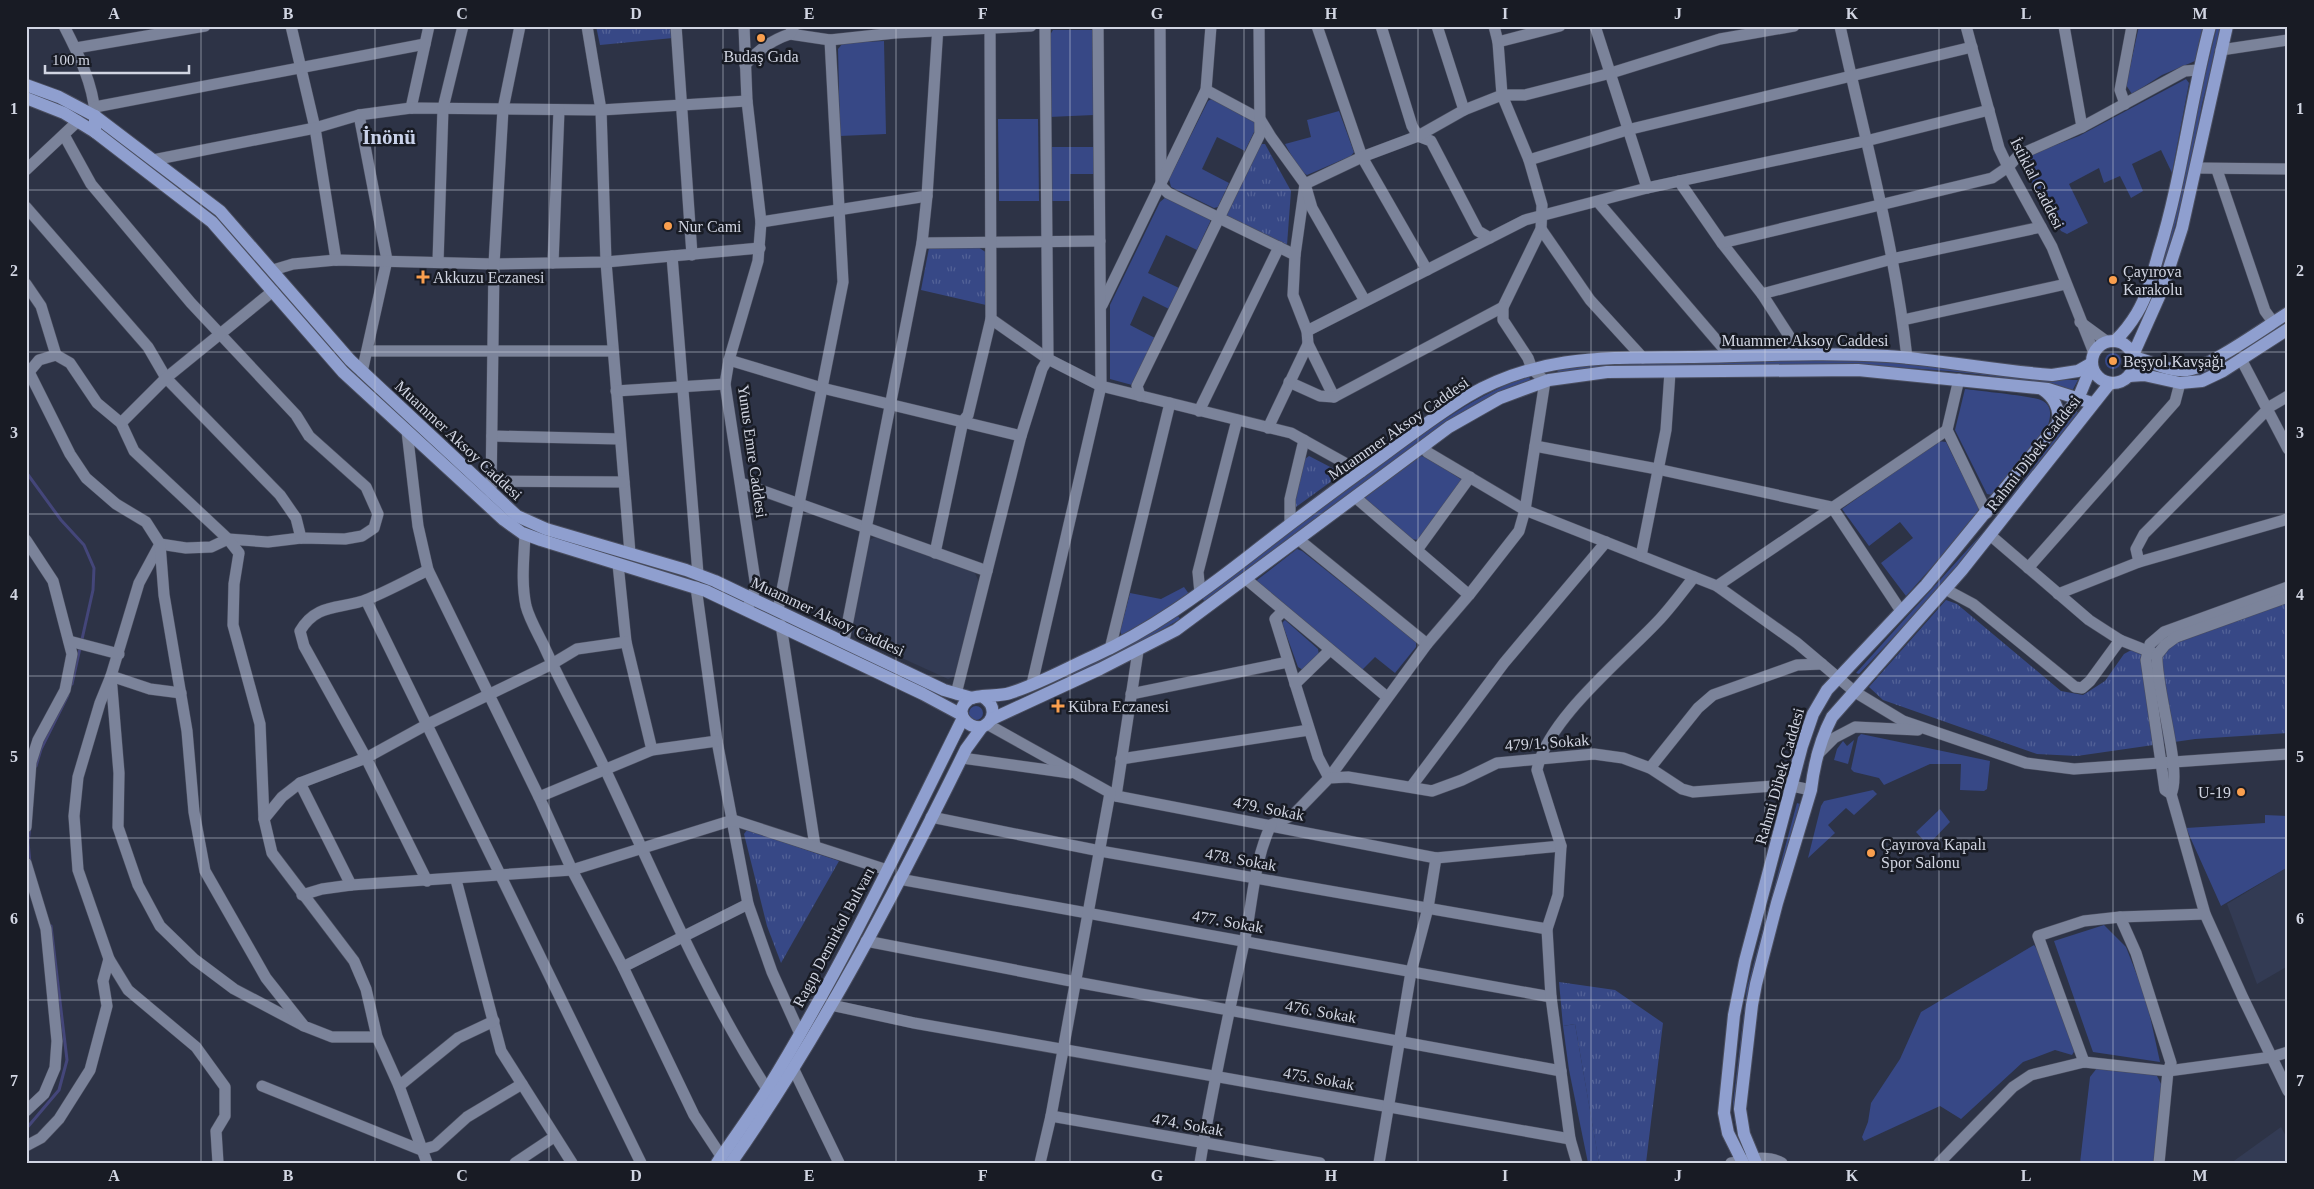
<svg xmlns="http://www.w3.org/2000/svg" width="2314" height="1189" font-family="'Times New Roman',serif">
	<defs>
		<pattern id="park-tufts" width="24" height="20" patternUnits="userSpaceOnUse" patternTransform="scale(1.25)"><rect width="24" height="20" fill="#374886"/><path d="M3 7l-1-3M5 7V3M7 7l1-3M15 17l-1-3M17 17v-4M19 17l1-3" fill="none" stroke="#536297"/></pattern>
	</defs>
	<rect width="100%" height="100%" fill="#2d3346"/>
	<g fill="#333b54">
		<path d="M876,537L974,571L979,582L957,675L948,679L858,638L850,630L869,540Z"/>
		<path d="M2288,867V966L2257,984L2227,904Z"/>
		<path d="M2281,1127L2288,1140V1163H2231Z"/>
	</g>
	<g fill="#374886">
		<path d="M2139,26H2203L2195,61L2162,75L2132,94L2126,85Z"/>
		<path d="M2217,26H2222L2202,104L2190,172L2160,280L2157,279L2184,179L2196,112Z"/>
		<path d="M1053,30H1094V115L1049,117L1050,35Z"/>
		<path d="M884,41L886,134L840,136L838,49L843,43Z"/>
		<path d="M2186,79L2189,83L2172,173L2161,150L2132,164L2143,191L2131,198L2120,176L2104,183L2099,168L2069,184L2088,223L2067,234L2061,231L2021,164L2024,157L2079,136Z"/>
		<path d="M1213,98L1255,122V130L1245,151L1217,137L1202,169L1229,183L1218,207L1214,208L1171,187L1169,179L1208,101Z"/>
		<path d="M1339,111L1354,152L1351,156L1307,175L1300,171L1285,144L1311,137L1307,120Z"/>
		<path d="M998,119H1038L1039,201H999Z"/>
		<path d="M1051,147H1094L1095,174H1070V201H1051Z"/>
		<path d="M1166,197L1210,219V222L1197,250L1166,235L1148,273L1179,288L1169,309L1143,296L1130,325L1155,338L1132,385L1110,379V305L1160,202Z"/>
		<path d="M2288,319V324L2213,371L2189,379L2136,369L2138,359L2174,375Z"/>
		<circle cx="2113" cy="361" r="8"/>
		<path d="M1819,360L1881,361L2051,380H2078L2072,391C1959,364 1843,364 1728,366C1671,366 1614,364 1558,373L1557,369L1584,365Z"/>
		<path d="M1529,376L1530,380L1499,392L1447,421L1205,602L1202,598C1259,555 1315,512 1373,470C1423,434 1470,397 1529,376Z"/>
		<path d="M1965,389C1978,391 2035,396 2043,401C2052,406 2051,416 2048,425L1992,495L1987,494L1955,430Z"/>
		<path d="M2076,411L2080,414L1943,584L1859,674L1856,673L1987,528Z"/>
		<path d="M1938,441L1946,442L1981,512L1906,596L1881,563L1913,538L1900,522L1869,546L1842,509Z"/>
		<path d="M1420,456L1427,457L1462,480L1418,540L1411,539L1364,498Z"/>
		<path d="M1297,549L1302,551L1416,642V647L1395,673L1375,657L1361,671L1258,586L1257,580Z"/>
		<path d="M1184,587L1189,594L1122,636L1120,631L1130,593L1161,599Z"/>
		<path d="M1178,616L1180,619C1141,643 1099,662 1057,682L1055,678L1150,633Z"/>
		<path d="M1285,620L1318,649L1319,655L1303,670L1298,667L1282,623Z"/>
		<circle cx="976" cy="713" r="7"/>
		<path d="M1861,734L1990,761L1987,789L1984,791L1960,790L1961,764H1930L1884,785L1879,778L1854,772L1851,769L1858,737Z"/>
		<path d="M1854,740L1848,764L1834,760L1837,749L1843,741L1847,746Z"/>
		<path d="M1873,790L1877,794L1854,815L1846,808L1828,825L1835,833L1808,858L1821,806L1824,801Z"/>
		<path d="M1797,803L1800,804L1754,975L1740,1140L1735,1123L1733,1103L1747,988Z"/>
		<path d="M1940,809L1950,822L1928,845L1916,832Z"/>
		<path d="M2265,815L2288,816V867L2221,906L2186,828L2265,823Z"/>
		<path d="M2104,925L2126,947L2146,998L2160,1062L2093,1052L2054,941Z"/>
		<path d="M2034,945L2040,953L2075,1050L2072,1055L2055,1050L2023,1062L1961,1119L1940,1106L1864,1141L1862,1137L1868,1122L1871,1103L1900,1059L1921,1012Z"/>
		<path d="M1575,1024L1598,1156L1599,1163H1588L1569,1070L1563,1026Z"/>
		<path d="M2097,1068L2156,1074L2162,1086L2154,1163H2080L2090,1077Z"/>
	</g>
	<g fill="url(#park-tufts)">
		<path d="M596,26H672L673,38L600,45Z"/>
		<path d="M1259,144H1265L1291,191L1287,245L1227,218L1226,212Z"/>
		<path d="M978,247L987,253L986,305L921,290L929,248Z"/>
		<path d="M1309,456L1338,471L1340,475L1296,507L1294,503L1305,459Z"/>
		<path d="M2288,593V733L2195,739L2077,756L2037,754L1883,700L1869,687L1946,600L1957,604L2061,691L2083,695L2105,681L2124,654L2146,642Z"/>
		<path d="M747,830L839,861L781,963L767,926L744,834Z"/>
		<path d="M1559,982L1615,990L1663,1023L1646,1163H1599L1575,1024L1563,1026Z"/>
	</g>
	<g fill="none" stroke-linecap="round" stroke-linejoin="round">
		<g stroke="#44467a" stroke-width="3">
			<path d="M26,472L61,520L84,545L94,568L93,590L72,684"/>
			<path d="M36,766L41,749L68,695"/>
			<path d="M30,827L28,842L30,863"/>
			<path d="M26,1129L59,1090L67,1060L51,926"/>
		</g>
		<defs>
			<g id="minor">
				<path d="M64,26C78,53 93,84 95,114"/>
				<path d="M291,26L315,128L336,260"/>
				<path d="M587,26L601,110L606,262L630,553"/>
				<path d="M676,26L692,255"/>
				<path d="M744,26L747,101L761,222L758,261L729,360L725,384L756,587L747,609"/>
				<path d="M1160,26L1161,186L1168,193L1295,255"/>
				<path d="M1317,26L1362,157L1427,270"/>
				<path d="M1381,26L1412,126L1418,136L1431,141L1478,231L1490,238"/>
				<path d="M1437,26L1464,110"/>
				<path d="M1494,26L1498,42L1502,95L1529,160L1542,205L1541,229L1503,307L1334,397L1308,344L1307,331L1293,295L1295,255L1305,184L1362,157L1418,136L1464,110L1502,95H1525L1611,73L1720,39L1794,26"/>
				<path d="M1595,26L1647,188"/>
				<path d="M1840,26C1864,136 1895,246 1907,358"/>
				<path d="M1966,26L1999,148L2008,167L2052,247L2094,353"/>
				<path d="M2064,26L2082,127"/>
				<path d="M790,34L830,40L895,33L1031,26"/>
				<path d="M1498,42L1560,26"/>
				<path d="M76,48L205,26"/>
				<path d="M2221,50L2288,40"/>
				<path d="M745,65C758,50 771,40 790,34L794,26"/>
				<path d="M1206,90L1260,119L1271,137L1305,184L1312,208L1365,301"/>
				<path d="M2125,104L2120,90L2132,26"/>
				<path d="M95,107L425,44"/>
				<path d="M411,108L429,26"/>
				<path d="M359,115L387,260L362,372"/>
				<path d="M64,135L91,184L191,303L296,415L309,436L366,487L378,514L374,528L362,536L345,539L301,538L268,542L228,539L211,547L186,548L160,544L139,583L111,676L119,773L118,827L138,885L160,926L194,959L234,989L304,1026"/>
				<path d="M153,160L315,128L359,115L411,108L601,110L747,101"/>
				<path d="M1529,160L1627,130L1972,47"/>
				<path d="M2196,168L2288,169"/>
				<path d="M26,170L78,121"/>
				<path d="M2217,170L2265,311L2273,322"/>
				<path d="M1679,181L1722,243L1762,294L1793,342L1792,354"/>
				<path d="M1598,202L1730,356"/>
				<path d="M26,207L148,347L166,378L280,495L296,518L301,538"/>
				<path d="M761,222L927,196"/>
				<path d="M1541,229L1590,300L1643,358"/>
				<path d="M922,243L1100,241"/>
				<path d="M1722,243L1992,178L2008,167L2019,155L2082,127L2185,71L2198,70"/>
				<path d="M672,256L698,574"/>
				<path d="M438,262L443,108L463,26"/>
				<path d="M553,263L559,110"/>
				<path d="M273,270L293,264L336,260L494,264L606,262L760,248"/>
				<path d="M26,284L41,306L56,355"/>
				<path d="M1762,294L1892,259L2041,227"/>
				<path d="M1102,305L1206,90L1211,26"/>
				<path d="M991,319L1048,359L1101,386L1291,433L1361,472"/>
				<path d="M1903,320L2066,284"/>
				<path d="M2080,322L2106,341"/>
				<path d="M1307,331L1525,220L1647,188L1866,141L1989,110"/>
				<path d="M368,351H613"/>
				<path d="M2241,359L2288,449"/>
				<path d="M729,360L822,388L1021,436"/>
				<path d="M26,372H29L70,454L86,478L116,504L146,522L160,544L164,595L187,731L194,812L205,871L266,978L304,1026L332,1037H377"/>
				<path d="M29,372L39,360L56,355L70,363L97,403L121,423L134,451L228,539L239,553L234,584L233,625L260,724L264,819L272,853L354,961L366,989L377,1037L399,1086L427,1163"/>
				<path d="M1959,379L1947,430L1987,513"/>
				<path d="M1289,382L1320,396L1334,397"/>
				<path d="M616,391L725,384"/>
				<path d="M1140,396L1137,386L1260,134L1259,26"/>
				<path d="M1199,411L1279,247"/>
				<path d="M121,423L166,378L273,291"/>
				<path d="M1268,428L1308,344"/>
				<path d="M407,431L418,526L428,570L539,797L572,870L623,967L694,1115L721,1156"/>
				<path d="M492,436L620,439"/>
				<path d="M1425,445L1427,452L1525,510L1717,586L1797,643L1855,692L1903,721L2026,763L2074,769L2288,754"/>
				<path d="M1535,446L1657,469L1832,507L1901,611"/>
				<path d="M491,481L624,482"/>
				<path d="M741,483L987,571"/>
				<path d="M491,493L494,264L503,109L520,26"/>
				<path d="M1355,497L1469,595"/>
				<path d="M1290,524V499L1304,440"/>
				<path d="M525,534C524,558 521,582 526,606C529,618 537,632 543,644C562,686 585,727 605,769C656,877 702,988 767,1089"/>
				<path d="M1990,535L2089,620L2120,640L2153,653"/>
				<path d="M1298,539L1427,644"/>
				<path d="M26,540L53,581L72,654L65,690L38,740L31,762L26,827"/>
				<path d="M1417,550L1470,477"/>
				<path d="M935,553L963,421L968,415L991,319L990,26"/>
				<path d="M1641,556L1666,430L1670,372"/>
				<path d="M2139,562L2136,549L2144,534L2271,406L2288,396"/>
				<path d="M618,564L626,642L652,750"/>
				<path d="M2028,568L2175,402L2180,383"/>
				<path d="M1246,579L1387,697"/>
				<path d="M1717,586L1947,430"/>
				<path d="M696,587L717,741L748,904L772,972L800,1034"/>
				<path d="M2288,587L2164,632L2150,644L2146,660L2165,790L2171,794L2205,914L2243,998L2288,1091"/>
				<path d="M1945,589L1973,604L2075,687L2082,688L2090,681L2120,640"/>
				<path d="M1200,593L1198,572L1237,420"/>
				<path d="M2058,594L2139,562L2288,519"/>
				<path d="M366,600L641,1163"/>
				<path d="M778,610L843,282L830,40"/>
				<path d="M1283,611L1275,619L1318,757L1329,778L1427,644L1469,595L1519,531L1525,510L1545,381L1532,369L1528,358L1503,320V307"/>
				<path d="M781,625L815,846"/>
				<path d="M69,641L119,654"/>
				<path d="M844,641L922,243L927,196L938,26"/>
				<path d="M1110,649L1170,403"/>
				<path d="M1032,684L1101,386L1098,26"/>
				<path d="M1295,684L1330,650"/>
				<path d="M181,693L150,689L111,676L100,703L78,777L74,816L78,870L109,959L128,990L196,1047L225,1087V1116L216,1131L218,1163"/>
				<path d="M956,694L1021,436L1042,369L1048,359L1045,26"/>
				<path d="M1131,694L1288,662"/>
				<path d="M987,724L1116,796L1436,858L1561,846"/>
				<path d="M1817,755L1834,738L1855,727L1918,730"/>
				<path d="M962,758L1070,773"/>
				<path d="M1121,759L1309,730"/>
				<path d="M1650,768L1698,708L1713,695L1797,665L1822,664"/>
				<path d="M300,783L351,885"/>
				<path d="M1411,787L1504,663L1606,542"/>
				<path d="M2171,794C2183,772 2155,686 2157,655L2165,645L2176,637L2288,597"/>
				<path d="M1116,796L1138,651"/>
				<path d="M539,797L652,750L717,741"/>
				<path d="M931,817L1100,851L1547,929"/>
				<path d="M264,819L282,797L300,783L366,758L426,725L552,664L577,649L626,642"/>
				<path d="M1271,825L1293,815L1329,778L1348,777L1432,791L1462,780L1497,763L1594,754L1623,758L1650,768L1682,789L1693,792L1787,785L1811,790"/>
				<path d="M26,863L46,929L57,1041L55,1068L44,1094L26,1111"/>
				<path d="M899,879L1551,997"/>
				<path d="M456,880L501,1051L572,1163"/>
				<path d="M427,881L366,758L304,646L300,631C317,602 341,610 368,599C388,591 408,580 428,570"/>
				<path d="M302,895L322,889L351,885L572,870L733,820L887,870"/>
				<path d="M2120,917L2205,914"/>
				<path d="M866,941L1076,982L1561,1071"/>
				<path d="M623,967L748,904"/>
				<path d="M831,1005L914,1023L1570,1139"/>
				<path d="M2084,1062L2038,936L2084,921L2120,917L2136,953L2171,1063L2168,1071L2159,1163"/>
				<path d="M794,1070L839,1163"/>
				<path d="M262,1086L421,1150L435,1146L467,1117L522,1084"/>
				<path d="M399,1086L458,1038L494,1021"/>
				<path d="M1051,1116L1320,1163"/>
				<path d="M26,1146L41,1138L59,1119L90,1070L107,1006L103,981L109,959"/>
				<path d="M515,1163L554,1137"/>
				<path d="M1040,1163L1051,1116L1110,793"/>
				<path d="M1200,1163C1212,1089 1228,1016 1244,943C1253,903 1253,863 1271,825"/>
				<path d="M1379,1163L1411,972L1428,908L1436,858"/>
				<path d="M1577,1163L1570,1139L1551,997L1547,929L1558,895L1561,846L1537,770C1547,719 1624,658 1660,619C1672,606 1683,591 1694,577"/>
				<path d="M1731,1163C1748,1160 1766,1154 1782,1163"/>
				<path d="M1939,1163L2013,1087L2031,1075L2084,1062L2168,1071L2272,1057L2288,1052"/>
			</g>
			<g id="major">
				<path d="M26,85L59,97L95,116L220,211L350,360L517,516L546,529L686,570L715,581L944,690L972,698"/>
				<path d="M26,98L64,113L95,132"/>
				<path d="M95,116V132L212,222L343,372L504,520L522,533L541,540L706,591L923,694L962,715"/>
				<path d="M2116,340C2124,332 2131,323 2137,313C2148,295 2153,273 2159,252C2182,178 2190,101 2210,26"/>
				<circle cx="2113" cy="362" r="21"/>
				<path d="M2133,355L2162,290L2182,228L2227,26"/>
				<path d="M2134,357C2151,361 2168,372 2187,370C2207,369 2267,326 2288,313"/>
				<path d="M2129,376L2144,375L2180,383L2202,381L2223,371L2288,329"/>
				<path d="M2042,389C2054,397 2060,409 2058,423"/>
				<path d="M983,697C996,705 996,720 982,727C967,729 953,712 968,700C975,694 999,697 1010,693C1039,684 1067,668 1094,656C1151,630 1200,594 1249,556C1291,523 1334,491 1377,460C1407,438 1436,415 1468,396C1540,354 1609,358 1689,357C1755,356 1821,352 1887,356C1942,360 1997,371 2052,375L2078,371L2092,363"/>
				<path d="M992,719L1100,669L1176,630L1449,427L1500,398L1549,380L1607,372L1858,370L2048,389L2092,403"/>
				<path d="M717,1163C734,1138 752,1113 768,1088C841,969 901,843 963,718"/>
				<path d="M731,1163C822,1033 896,891 966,749L982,727"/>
				<path d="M1743,1163L1728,1133L1724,1113L1734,1015L1745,961L1802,746L1813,714L1827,690L1926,585L2078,399L2087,377L2093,370"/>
				<path d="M1756,1163L1744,1134L1740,1109L1752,1005L1756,984L1777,903L1811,790C1814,764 1820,740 1832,717L1962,570L2110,383"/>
			</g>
		</defs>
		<use href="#minor" stroke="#4a4e5f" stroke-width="12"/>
		<use href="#major" stroke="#4a4e5f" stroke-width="14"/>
		<use href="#minor" stroke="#7b839a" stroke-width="11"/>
		<use href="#major" stroke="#8f9fcf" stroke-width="12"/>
	</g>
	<path fill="none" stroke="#d1d5e2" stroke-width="1" stroke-opacity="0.55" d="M201,26V1163M375,26V1163M549,26V1163M723,26V1163M896,26V1163M1070,26V1163M1244,26V1163M1418,26V1163M1591,26V1163M1765,26V1163M1939,26V1163M2113,26V1163M26,190H2288M26,352H2288M26,514H2288M26,676H2288M26,838H2288M26,1000H2288"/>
	<g fill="#fa9f4e" stroke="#181b24" stroke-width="2">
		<circle cx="761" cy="38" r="5"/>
		<circle cx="668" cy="226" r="5"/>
		<path d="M420.5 269.5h5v5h5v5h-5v5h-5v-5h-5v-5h5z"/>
		<circle cx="2113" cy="280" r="5"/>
		<circle cx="2113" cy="361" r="5"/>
		<path d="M1055.5 698.5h5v5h5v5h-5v5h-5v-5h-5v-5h5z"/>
		<circle cx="2241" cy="792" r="5"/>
		<circle cx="1871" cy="853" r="5"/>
	</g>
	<g text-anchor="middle" stroke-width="5" stroke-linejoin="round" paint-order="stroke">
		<g font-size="16" fill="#d1d5e2" stroke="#181b24" text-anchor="start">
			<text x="761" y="62" text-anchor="middle">Budaş Gıda</text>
			<text x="678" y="232">Nur Cami</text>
			<text x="2123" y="277">Çayırova<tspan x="2123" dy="18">Karakolu</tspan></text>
			<text x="433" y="283">Akkuzu Eczanesi</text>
			<text x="2123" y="367">Beşyol Kavşağı</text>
			<text x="1068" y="712">Kübra Eczanesi</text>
			<text x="2231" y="798" text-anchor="end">U-19</text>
			<text x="1881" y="850">Çayırova Kapalı<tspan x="1881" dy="18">Spor Salonu</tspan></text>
		</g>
		<g font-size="16" fill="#d1d5e2" stroke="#181b24">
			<text transform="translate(2038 183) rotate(63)" y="6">İstiklal Caddesi</text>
			<text x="1805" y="346">Muammer Aksoy Caddesi</text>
			<text transform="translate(1398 428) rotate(-35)" y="6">Muammer Aksoy Caddesi</text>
			<text transform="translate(459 440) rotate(43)" y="6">Muammer Aksoy Caddesi</text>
			<text transform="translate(753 451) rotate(82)" y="6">Yunus Emre Caddesi</text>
			<text transform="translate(2033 453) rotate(-52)" y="6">Rahmi Dibek Caddesi</text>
			<text transform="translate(828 616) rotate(25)" y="6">Muammer Aksoy Caddesi</text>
			<text transform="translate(1547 742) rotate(-4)" y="6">479/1. Sokak</text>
			<text transform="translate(1779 776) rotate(-74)" y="6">Rahmi Dibek Caddesi</text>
			<text transform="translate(1269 808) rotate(11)" y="6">479. Sokak</text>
			<text transform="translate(1241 859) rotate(10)" y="6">478. Sokak</text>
			<text transform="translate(1228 921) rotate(10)" y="6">477. Sokak</text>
			<text transform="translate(833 937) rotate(-62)" y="6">Ragıp Demirkol Bulvarı</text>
			<text transform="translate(1321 1011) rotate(10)" y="6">476. Sokak</text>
			<text transform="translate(1319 1078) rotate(10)" y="6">475. Sokak</text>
			<text transform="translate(1188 1124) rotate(10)" y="6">474. Sokak</text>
		</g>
		<g font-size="21" font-weight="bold" fill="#c9d2ea" stroke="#181b24">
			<text x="389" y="144">İnönü</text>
		</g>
	</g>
	<rect width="2314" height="1189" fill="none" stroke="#181b24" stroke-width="55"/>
	<path d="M45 65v8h144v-8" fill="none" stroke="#d1d5e2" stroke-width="2.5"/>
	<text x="52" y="65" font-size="15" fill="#d1d5e2" stroke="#181b24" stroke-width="4" paint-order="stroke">100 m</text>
	<rect x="28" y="28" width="2258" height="1134" fill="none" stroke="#d1d5e2" stroke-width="2"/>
	<g font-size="16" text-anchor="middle" font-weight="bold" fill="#d1d5e2">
		<text x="114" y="19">A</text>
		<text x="288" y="19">B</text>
		<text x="462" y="19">C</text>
		<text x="636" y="19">D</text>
		<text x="809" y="19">E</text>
		<text x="983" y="19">F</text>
		<text x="1157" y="19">G</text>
		<text x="1331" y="19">H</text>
		<text x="1505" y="19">I</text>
		<text x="1678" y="19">J</text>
		<text x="1852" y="19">K</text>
		<text x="2026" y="19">L</text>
		<text x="2200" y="19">M</text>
		<text x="14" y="114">1</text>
		<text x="2300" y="114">1</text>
		<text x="14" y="276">2</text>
		<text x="2300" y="276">2</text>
		<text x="14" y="438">3</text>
		<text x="2300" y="438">3</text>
		<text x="14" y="600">4</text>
		<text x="2300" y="600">4</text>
		<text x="14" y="762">5</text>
		<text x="2300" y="762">5</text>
		<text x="14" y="924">6</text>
		<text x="2300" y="924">6</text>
		<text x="14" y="1086">7</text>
		<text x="2300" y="1086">7</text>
		<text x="114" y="1181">A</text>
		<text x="288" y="1181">B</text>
		<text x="462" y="1181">C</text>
		<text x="636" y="1181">D</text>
		<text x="809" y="1181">E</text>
		<text x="983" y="1181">F</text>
		<text x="1157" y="1181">G</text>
		<text x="1331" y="1181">H</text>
		<text x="1505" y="1181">I</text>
		<text x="1678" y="1181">J</text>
		<text x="1852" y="1181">K</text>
		<text x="2026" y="1181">L</text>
		<text x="2200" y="1181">M</text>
	</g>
</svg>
